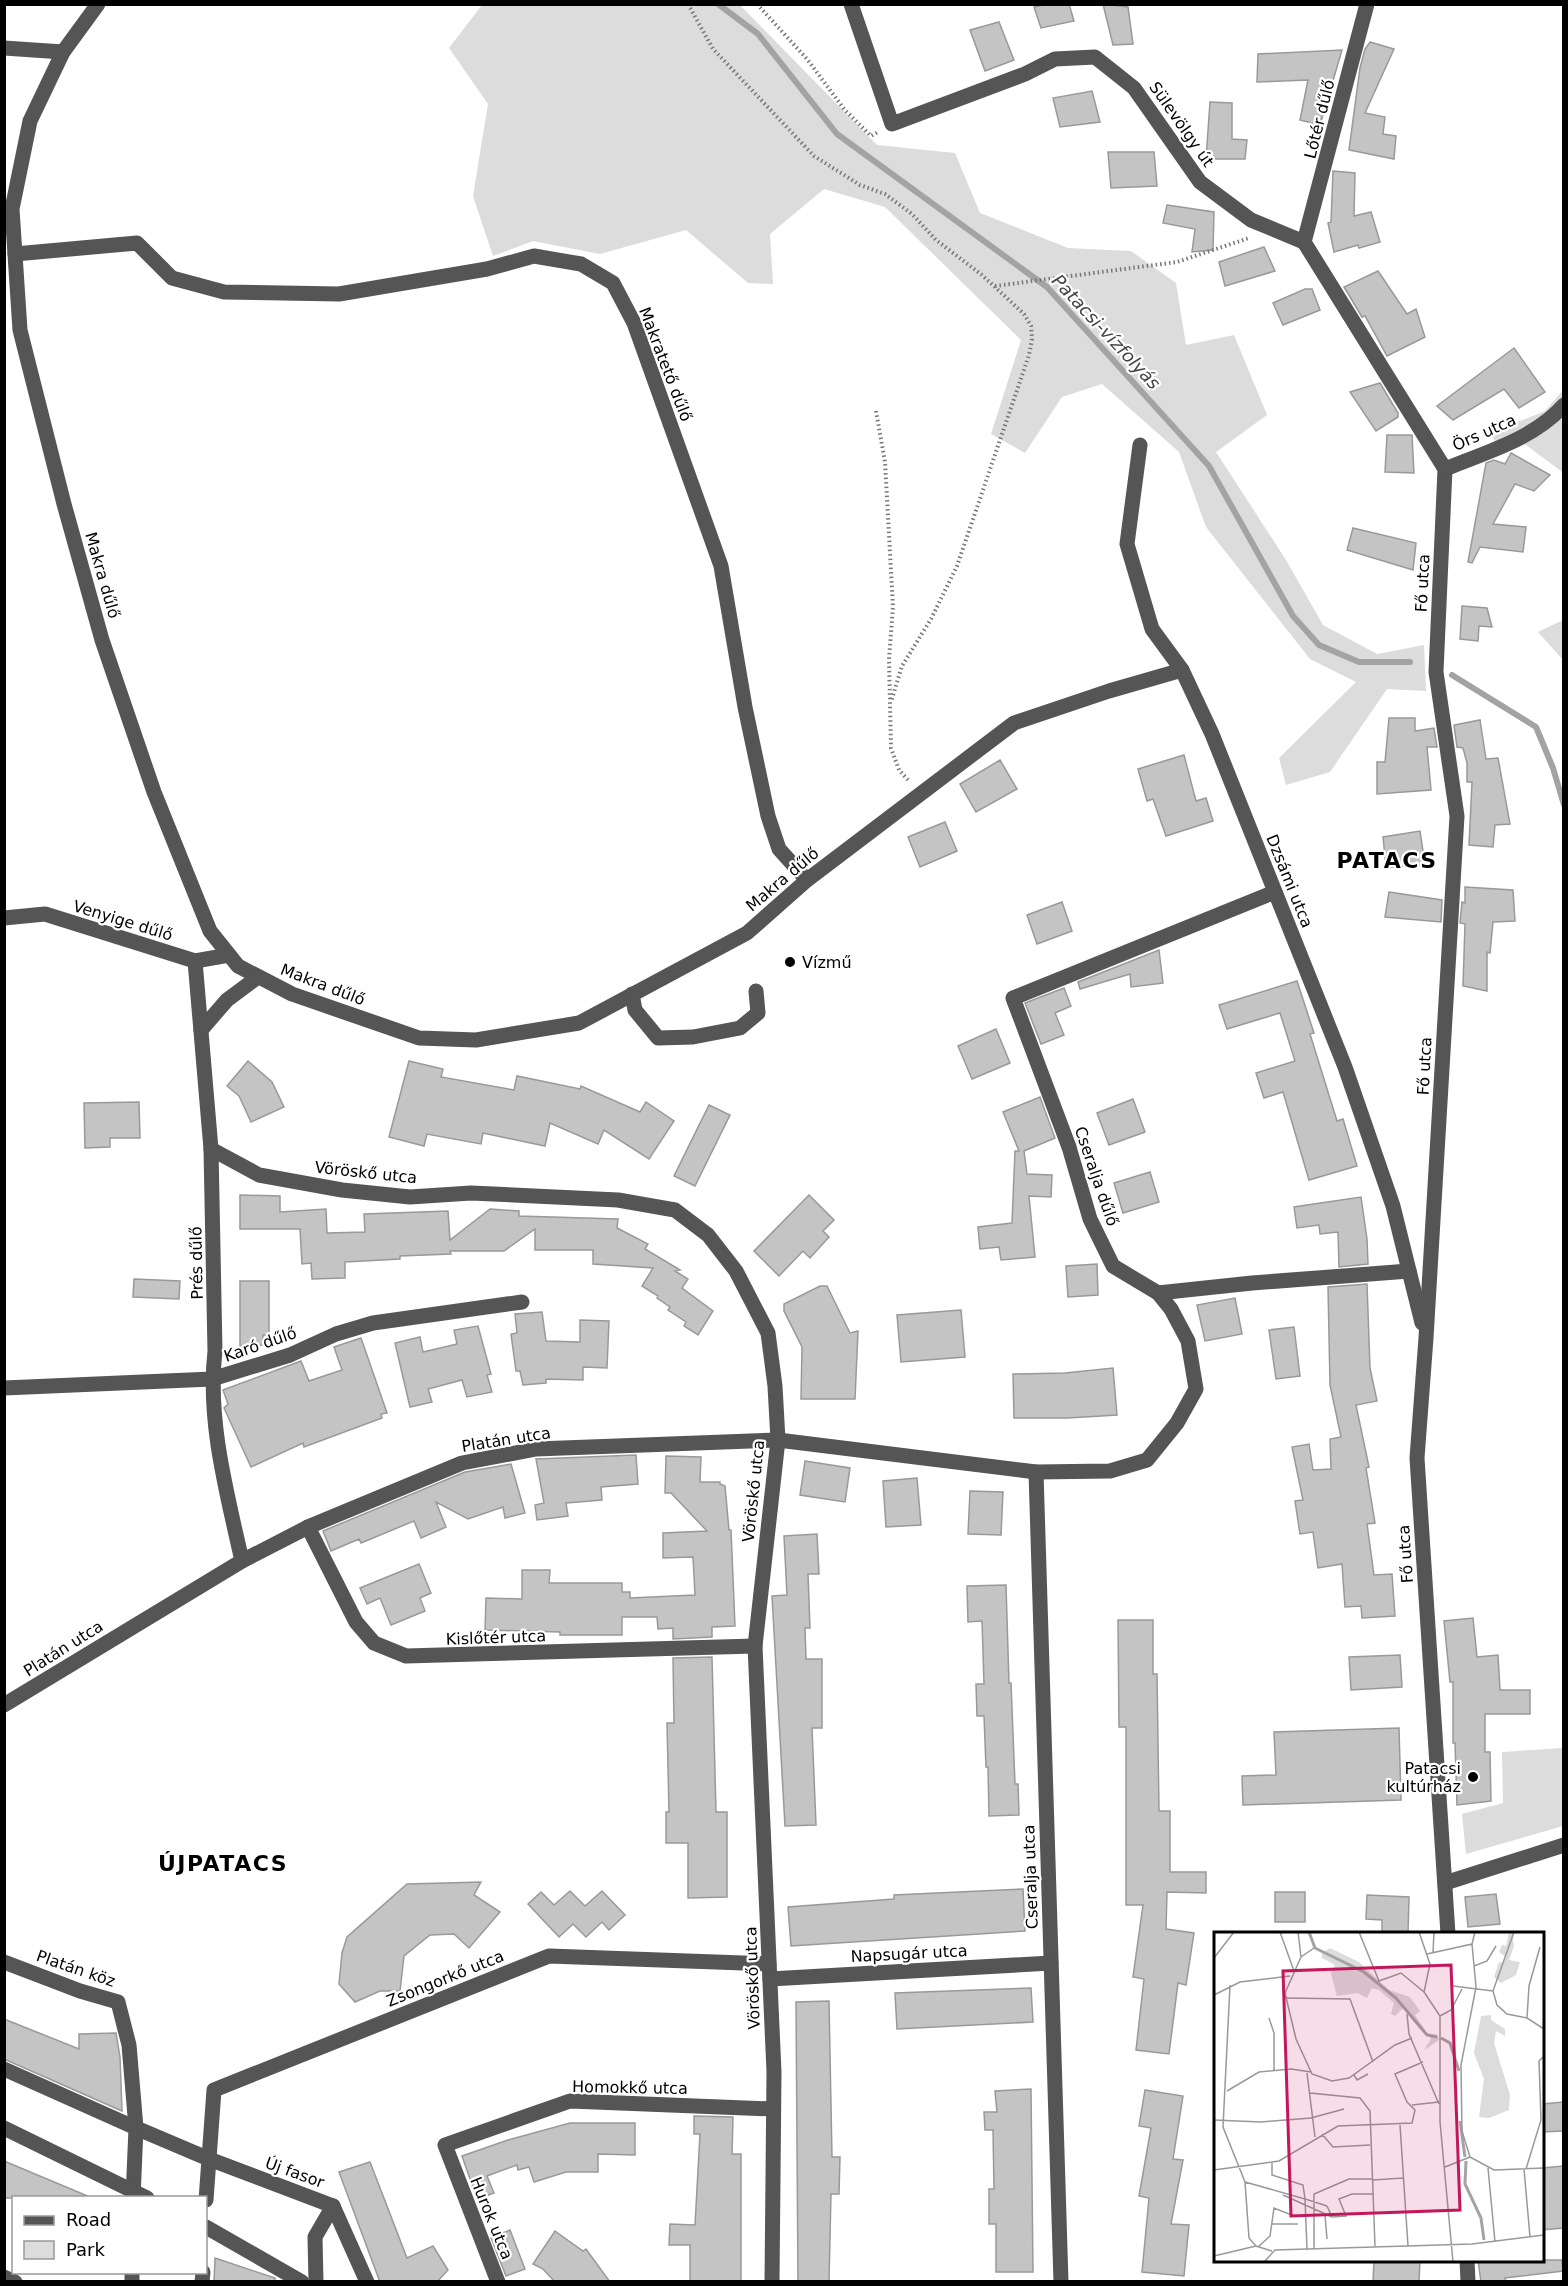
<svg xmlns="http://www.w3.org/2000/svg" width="1568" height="2286" font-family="'DejaVu Sans',sans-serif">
<rect width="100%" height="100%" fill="#fff"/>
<g fill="#dcdcdc">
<polygon points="482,5 740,5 877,145 955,153 980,213 1068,248 1131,251 1176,283 1186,345 1234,335 1267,415 1216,452 1286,560 1323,625 1377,654 1424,645 1426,691 1387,689 1330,772 1286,785 1279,758 1356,682 1310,659 1206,527 1179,452 1102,384 1062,397 1025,453 991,434 1021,340 885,207 824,189 770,234 773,284 748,283 686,230 600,254 533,241 493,256 473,196 488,104 449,48"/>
<polygon points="1563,390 1563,477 1561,471 1522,442 1502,453 1490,433 1545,411"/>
<polygon points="1563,620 1563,660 1538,632"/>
<polygon points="1563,1748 1563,1826 1466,1854 1462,1814 1503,1803 1502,1752"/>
</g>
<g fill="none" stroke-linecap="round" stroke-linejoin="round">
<g stroke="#a3a3a3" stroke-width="6">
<polyline points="718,4 758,34 837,134 1047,287 1209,466 1293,616 1319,645 1359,662 1410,662"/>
<polyline points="1452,675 1536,727 1553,768 1564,805"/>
</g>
</g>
<g fill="#c4c4c4" stroke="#999" stroke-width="1.5">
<polygon points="1048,4 1069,4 1074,21 1041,28 1034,7"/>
<polygon points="1103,4 1128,7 1133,44 1113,45"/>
<polygon points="999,22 1014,60 985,71 970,30"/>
<polygon points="1370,42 1394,49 1365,113 1385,117 1383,134 1396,136 1394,159 1349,150 1360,68 1365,49"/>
<polygon points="1342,50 1320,125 1300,120 1308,80 1257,82 1258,54"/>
<polygon points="1092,91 1100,122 1060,127 1053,98"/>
<polygon points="1210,102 1232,103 1232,139 1247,140 1245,159 1206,159"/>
<polygon points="1108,152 1154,152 1157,186 1111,188"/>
<polygon points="1333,171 1355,173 1354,216 1371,212 1380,242 1359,248 1358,245 1334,252 1328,223 1331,222"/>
<polygon points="1167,205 1214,212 1213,250 1192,252 1195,229 1163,223"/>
<polygon points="1264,247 1275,271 1225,286 1219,262"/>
<polygon points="1378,271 1407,314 1416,309 1425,337 1387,356 1365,316 1362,317 1344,287"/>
<polygon points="1305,289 1312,289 1320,310 1283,325 1273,303"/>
<polygon points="1514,348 1545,392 1519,408 1504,389 1453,420 1437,406"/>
<polygon points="1380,383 1398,413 1398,417 1376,431 1350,392"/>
<polygon points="1387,435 1412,435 1414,473 1385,472"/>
<polygon points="1511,453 1550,475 1534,491 1515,484 1493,524 1526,527 1523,552 1480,547 1472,563 1468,562 1486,463 1494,460 1505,464"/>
<polygon points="1353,528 1416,543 1413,570 1347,550"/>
<polygon points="1462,606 1487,608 1492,627 1479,626 1478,641 1460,639"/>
<polygon points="1389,718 1415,718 1415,731 1434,728 1437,747 1427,747 1431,790 1377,794 1377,762 1385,762"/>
<polygon points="1480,720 1486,759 1498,758 1510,824 1495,825 1493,847 1469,845 1472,782 1467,782 1467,763 1463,748 1457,747 1454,725"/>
<polygon points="1184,755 1196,801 1206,798 1213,821 1166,836 1153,799 1147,801 1138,769"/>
<polygon points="1000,760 1017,789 976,812 960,784"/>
<polygon points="945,822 957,851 920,867 908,837"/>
<polygon points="1420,831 1425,864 1386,868 1383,837"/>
<polygon points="1465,887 1513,890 1515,921 1493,922 1490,953 1487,952 1487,991 1463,986 1465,924 1460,923 1462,902 1465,903"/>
<polygon points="1389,892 1442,900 1441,922 1385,917"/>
<polygon points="1062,902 1072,931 1037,944 1027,915"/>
<polygon points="1159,950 1163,983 1131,987 1130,974 1080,989 1078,982"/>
<polygon points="1297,981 1314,1033 1310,1034 1337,1121 1343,1119 1357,1166 1309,1180 1283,1092 1264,1098 1256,1073 1295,1061 1280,1013 1227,1029 1219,1005"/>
<polygon points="1064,988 1071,1006 1055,1013 1064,1035 1041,1044 1025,1003"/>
<polygon points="996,1029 1010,1063 972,1079 958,1046"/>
<polygon points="248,1061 272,1082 284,1107 251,1122 239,1096 227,1086"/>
<polygon points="409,1061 443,1069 441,1077 514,1090 517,1076 580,1089 581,1086 640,1112 646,1102 674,1121 649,1159 604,1130 598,1144 550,1123 545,1146 483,1133 481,1144 427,1134 424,1146 389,1137"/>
<polygon points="1040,1097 1055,1138 1024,1151 1027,1174 1052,1175 1051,1197 1029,1196 1035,1257 1001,1260 999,1247 980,1249 978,1227 1012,1223 1015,1151 1019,1151 1003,1112"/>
<polygon points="1133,1099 1145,1132 1109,1145 1097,1113"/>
<polygon points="139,1102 140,1138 110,1138 110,1147 85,1148 84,1103"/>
<polygon points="709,1105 730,1115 695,1186 674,1176"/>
<polygon points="1150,1172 1159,1202 1123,1213 1114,1183"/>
<polygon points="240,1195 280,1196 280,1212 326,1209 327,1233 365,1232 364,1214 448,1211 450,1240 490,1209 519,1211 519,1216 618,1219 617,1228 648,1244 645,1249 680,1270 675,1271 688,1279 682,1288 713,1311 698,1335 684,1326 686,1322 668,1310 670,1307 657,1298 658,1296 642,1286 653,1268 593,1264 593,1250 535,1250 535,1229 504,1251 450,1251 451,1254 400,1256 400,1259 345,1262 345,1278 312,1279 311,1263 302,1264 300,1229 240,1229"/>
<polygon points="809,1195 834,1220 823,1231 829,1237 810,1258 803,1251 779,1276 754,1251"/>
<polygon points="1361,1197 1367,1239 1368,1264 1339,1267 1338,1232 1320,1234 1319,1225 1297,1228 1294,1207"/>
<polygon points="1097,1264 1098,1295 1068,1297 1066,1266"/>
<polygon points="134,1279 180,1281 179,1299 133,1297"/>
<polygon points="240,1281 269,1281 269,1335 263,1335 263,1345 240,1346"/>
<polygon points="1367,1284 1370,1368 1377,1401 1356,1405 1369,1467 1366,1468 1375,1523 1367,1524 1374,1575 1392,1574 1395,1616 1362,1618 1361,1606 1345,1607 1342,1564 1318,1568 1313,1532 1300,1534 1295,1501 1303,1500 1292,1447 1309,1444 1313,1470 1331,1469 1330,1439 1341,1437 1330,1385 1328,1287"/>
<polygon points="820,1286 827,1286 850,1333 858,1331 855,1399 801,1399 802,1347 784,1311 784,1304"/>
<polygon points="1235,1298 1242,1334 1205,1341 1197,1305"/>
<polygon points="961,1310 965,1357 901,1362 897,1315"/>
<polygon points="542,1312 546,1341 580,1342 580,1320 609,1321 607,1368 583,1367 583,1380 546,1379 546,1383 523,1385 520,1371 516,1371 511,1334 517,1333 515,1314"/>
<polygon points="478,1326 491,1374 487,1375 492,1392 467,1397 462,1380 428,1389 432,1402 410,1407 395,1343 420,1337 423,1352 457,1344 454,1330"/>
<polygon points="1294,1327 1300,1376 1276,1379 1269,1330"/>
<polygon points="361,1338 387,1413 381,1414 382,1418 304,1447 303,1443 251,1467 224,1408 228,1404 223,1390 301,1361 309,1381 342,1370 334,1347"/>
<polygon points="1113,1368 1117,1415 1068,1418 1014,1418 1013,1374 1065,1373"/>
<polygon points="636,1455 638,1484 601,1487 602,1500 566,1503 568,1516 537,1520 535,1505 544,1503 536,1459"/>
<polygon points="666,1456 701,1457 700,1482 720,1482 720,1484 725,1486 729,1530 731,1530 735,1626 712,1627 712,1637 673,1639 673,1628 658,1629 657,1617 622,1617 622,1635 560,1635 560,1632 485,1630 486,1598 522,1599 522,1570 550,1570 549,1583 622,1583 622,1592 630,1592 630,1598 695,1595 693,1557 663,1558 663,1533 707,1531 671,1493 665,1493"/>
<polygon points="805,1461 850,1468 845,1502 800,1495"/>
<polygon points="511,1464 525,1513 505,1518 503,1507 468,1519 436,1502 446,1527 421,1538 414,1521 361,1543 359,1539 331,1551 323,1531 465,1472"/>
<polygon points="917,1478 921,1525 886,1527 883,1481"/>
<polygon points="970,1491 1003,1492 1001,1535 968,1534"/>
<polygon points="817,1534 819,1574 808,1574 810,1628 805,1628 806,1659 822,1659 822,1728 812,1728 816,1825 785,1826 772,1596 787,1595 784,1536"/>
<polygon points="419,1564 431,1593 420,1598 425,1611 391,1625 380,1598 367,1604 360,1588"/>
<polygon points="1006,1585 1009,1683 1011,1683 1015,1784 1018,1784 1019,1815 989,1816 988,1767 986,1767 984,1716 977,1716 976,1684 984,1684 982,1621 968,1622 967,1586"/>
<polygon points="1473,1618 1477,1657 1498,1655 1500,1690 1530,1690 1530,1714 1485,1714 1485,1752 1490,1752 1491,1801 1457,1805 1455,1743 1453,1743 1453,1682 1450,1682 1444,1621"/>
<polygon points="1118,1620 1153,1620 1153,1674 1157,1674 1159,1811 1170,1811 1170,1872 1206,1872 1206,1893 1167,1892 1166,1929 1194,1933 1186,1985 1178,1983 1169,2054 1136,2050 1144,1979 1133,1977 1143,1905 1126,1905 1126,1727 1119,1727"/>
<polygon points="1400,1655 1402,1687 1351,1690 1349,1657"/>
<polygon points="712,1657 716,1812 727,1812 727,1897 688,1898 688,1843 666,1843 666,1812 669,1812 667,1723 674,1723 673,1658"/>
<polygon points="1399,1728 1401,1800 1243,1805 1242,1776 1276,1775 1274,1732"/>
<polygon points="481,1882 474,1895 500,1912 469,1948 454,1934 430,1935 404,1956 400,1991 380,1991 355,2002 339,1984 342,1953 347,1937 407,1884"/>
<polygon points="1023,1889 1025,1931 791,1946 788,1907 894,1899 894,1895"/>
<polygon points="570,1891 585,1906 602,1891 625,1915 609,1930 602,1922 586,1937 573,1924 559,1937 528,1904 541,1892 554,1905"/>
<rect x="1275" y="1892" width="30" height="30"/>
<polygon points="1496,1894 1500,1924 1468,1927 1465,1897"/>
<polygon points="1367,1895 1409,1897 1408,1934 1382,1933 1382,1920 1366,1919"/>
<polygon points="1031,1988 1033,2022 897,2029 895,1993"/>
<polygon points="829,2001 832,2157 840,2157 839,2194 831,2194 829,2282 798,2282 796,2002"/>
<polygon points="4,2019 79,2049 79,2034 116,2033 120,2057 122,2111 4,2059"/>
<polygon points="1031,2089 1033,2272 996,2272 996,2224 989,2224 989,2189 994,2189 993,2130 985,2130 984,2112 997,2112 995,2091"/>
<polygon points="1145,2090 1183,2096 1173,2159 1183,2160 1171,2224 1189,2225 1184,2276 1142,2272 1149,2198 1139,2196 1151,2128 1139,2126"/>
<polygon points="1563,2102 1563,2131 1542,2132 1542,2104"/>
<polygon points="694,2116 733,2117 732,2154 741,2154 741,2282 690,2282 690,2245 669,2245 670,2224 695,2225 700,2134 694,2134"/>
<polygon points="570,2123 635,2123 635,2155 598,2154 598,2172 566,2172 534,2182 529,2167 518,2170 517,2165 487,2176 494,2193 477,2199 462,2156 508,2140"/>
<polygon points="4,2161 90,2197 90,2198 4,2198"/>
<polygon points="370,2162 407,2258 433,2246 448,2270 437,2282 380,2282 339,2172"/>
<polygon points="1563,2166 1563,2228 1542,2230 1542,2168"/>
<polygon points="510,2230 525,2269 506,2276 491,2238"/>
<polygon points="555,2231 583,2251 586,2249 610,2282 555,2282 543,2269 533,2264"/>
<polygon points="215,2258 275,2278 275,2282 214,2282"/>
<polygon points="1374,2260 1420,2260 1419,2282 1373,2282"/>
<polygon points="1478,2260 1562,2260 1563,2271 1505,2278 1506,2282 1481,2282"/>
</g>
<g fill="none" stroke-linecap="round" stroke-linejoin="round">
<g stroke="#777" stroke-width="4" stroke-dasharray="1.5 3" stroke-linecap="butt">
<polyline points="688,4 713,49 814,156 860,185 885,194 912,214 936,240 982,275 1024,314 1031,326 1032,339 1029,355 957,566 931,619 902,666 891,702"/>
<polyline points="757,4 807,59 844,109 871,136 878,132"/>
<polyline points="995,286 1177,262 1249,238"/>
<polyline points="876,411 885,462 893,607 889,659 891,748 899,770 910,782"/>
</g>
<g stroke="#555" stroke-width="15">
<polyline points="98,4 63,52 30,121 12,209 20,330 64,504 102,640 154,792 210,931 238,966 292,994 419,1038 476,1040 579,1023 747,933 807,880 1014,723 1109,691 1182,670"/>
<polyline points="851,4 892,124 1025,74 1055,59 1095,57 1134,88 1200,182 1251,220 1304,242"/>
<polyline points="4,48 63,52"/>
<polyline points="1304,242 1445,469 1436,672 1457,816 1426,1338 1417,1458 1448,1934"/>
<polyline points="1304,242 1367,4"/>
<polyline points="15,254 137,243 172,278 224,292 339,294 487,269 534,256 581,264 613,283 634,323 721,566 745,707 768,816 779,849 807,880"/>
<polyline points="1140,445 1127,544 1152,629 1182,670 1212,734 1345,1067 1393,1206 1422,1323"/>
<path d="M 1445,469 C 1486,452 1534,439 1564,405"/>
<polyline points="4,918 45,914 195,961 229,955"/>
<path d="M 195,961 L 211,1149 L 215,1351 C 207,1421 227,1493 242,1561"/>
<polyline points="632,994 635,1010 658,1038 693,1037 740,1028 758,1013 756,991"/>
<polyline points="201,1030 227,1000 258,977"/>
<polyline points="211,1149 259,1175 342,1190 410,1197 471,1193 618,1200 675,1210 708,1235 736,1271 768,1333 775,1386 778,1440 755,1646 774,2072 772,2282"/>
<polyline points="1158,1293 1252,1283 1409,1271"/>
<polyline points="4,1388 212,1379 290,1355 336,1334 373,1323 522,1302"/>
<polyline points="1036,1472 1061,2282"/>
<polyline points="308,1527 356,1622 374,1643 406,1656 755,1646"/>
<polyline points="4,1705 242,1561 308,1527 462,1463 536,1449 778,1440 1036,1472 1110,1471 1147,1460 1177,1423 1196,1389 1188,1341 1171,1309 1158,1293 1113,1266 1090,1219 1069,1147 1013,998 1275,892"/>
<polyline points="1445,1883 1564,1845"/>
<polyline points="4,1962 80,1991 118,2002 129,2045 136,2128 209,2159 333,2206"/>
<polyline points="770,1979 1051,1963"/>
<polyline points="4,2069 136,2128 133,2198"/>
<polyline points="4,2128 147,2198"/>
<polyline points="206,2200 214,2090 549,1956 769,1964"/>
<polyline points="333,2206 367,2282"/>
<polyline points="206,2227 302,2282"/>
<polyline points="1467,2260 1468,2282"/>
<polyline points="4,2277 15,2282"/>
<polyline points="132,2282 132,2272"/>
<polyline points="202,2282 203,2272"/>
<polyline points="316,2282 315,2237 333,2206"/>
<polyline points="498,2282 445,2145 570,2101 773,2109"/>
</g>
</g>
<g fill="#000" stroke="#fff" stroke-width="2">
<circle cx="790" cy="962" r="6"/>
<circle cx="1473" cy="1777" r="6"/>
</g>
<g text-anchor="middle" stroke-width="4.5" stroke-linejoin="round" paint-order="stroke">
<g font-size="16" fill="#000" stroke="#fff">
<text transform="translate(1319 119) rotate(-76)" y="6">Lőtér dűlő</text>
<text transform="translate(1182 124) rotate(55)" y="6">Sülevölgy út</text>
<text transform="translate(666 364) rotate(69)" y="6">Makratető dűlő</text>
<text transform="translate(1484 432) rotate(-24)" y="6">Örs utca</text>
<text transform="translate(103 575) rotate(74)" y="6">Makra dűlő</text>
<text transform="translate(1422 583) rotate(-87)" y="6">Fő utca</text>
<text transform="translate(782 879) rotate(-40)" y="6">Makra dűlő</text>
<text transform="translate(1290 881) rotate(68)" y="6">Dzsámi utca</text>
<text transform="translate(123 920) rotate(17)" y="6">Venyige dűlő</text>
<text transform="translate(323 984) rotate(21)" y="6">Makra dűlő</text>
<text transform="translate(1424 1066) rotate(-87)" y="6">Fő utca</text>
<text transform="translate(366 1172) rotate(6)" y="6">Vöröskő utca</text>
<text transform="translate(1097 1176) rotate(71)" y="6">Cseralja dűlő</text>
<text transform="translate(196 1263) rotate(-91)" y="6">Prés dűlő</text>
<text transform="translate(260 1344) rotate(-19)" y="6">Karó dűlő</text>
<text transform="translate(506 1439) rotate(-9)" y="6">Platán utca</text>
<text transform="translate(753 1491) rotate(-84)" y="6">Vöröskő utca</text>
<text transform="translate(1405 1554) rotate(-94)" y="6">Fő utca</text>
<text transform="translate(496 1637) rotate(-2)" y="6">Kislőtér utca</text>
<text transform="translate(63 1648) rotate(-32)" y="6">Platán utca</text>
<text transform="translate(1030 1877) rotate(-92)" y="6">Cseralja utca</text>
<text transform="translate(909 1953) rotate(-3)" y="6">Napsugár utca</text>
<text transform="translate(76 1968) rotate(19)" y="6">Platán köz</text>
<text transform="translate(445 1978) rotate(-22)" y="6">Zsongorkő utca</text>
<text transform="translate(752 1978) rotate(-92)" y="6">Vöröskő utca</text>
<text transform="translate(630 2087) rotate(1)" y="6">Homokkő utca</text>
<text transform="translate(295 2172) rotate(20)" y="6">Új fasor</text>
<text transform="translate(492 2218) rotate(68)" y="6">Hurok utca</text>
</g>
<g font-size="16" fill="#000" stroke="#fff" text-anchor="start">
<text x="802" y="968">Vízmű</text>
<text x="1461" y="1774" text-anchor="end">Patacsi<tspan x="1461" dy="18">kultúrház</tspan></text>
</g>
<g font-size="18" font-style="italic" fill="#444" stroke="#fff">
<text transform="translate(1106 332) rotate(47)" y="6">Patacsi-vízfolyás</text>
</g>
<g font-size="22" font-weight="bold" letter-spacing="1.5" fill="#000" stroke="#fff">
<text x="1387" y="868">PATACS</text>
<text x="223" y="1871">ÚJPATACS</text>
</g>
</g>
<g transform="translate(1214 1932)">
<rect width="330" height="330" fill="#fff"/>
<path d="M 295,0 L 298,0 L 300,14 L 295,28 L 306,30 L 302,43 L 287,51 L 280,45 L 285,30 L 289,31 L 292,25 L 285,20 L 288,13 L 292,14 ZM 116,16 L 145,30 L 175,58 L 196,65 L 206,79 L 201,83 L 213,101 L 224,103 L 225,108 L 210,118 L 217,107 L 189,76 L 181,84 L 177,82 L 180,71 L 165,58 L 158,56 L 153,66 L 143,61 L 123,64 L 117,42 L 121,33 L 108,26 L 108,21 ZM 277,83 L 277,88 L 291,97 L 291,104 L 282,99 L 280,111 L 296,163 L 295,178 L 275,186 L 265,185 L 270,147 L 260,121 L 267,84 Z" fill="#dcdcdc"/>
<path fill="none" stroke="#a3a3a3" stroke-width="3" d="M 95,0 L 101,16 L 150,40 L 182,66 L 213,103 L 223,105M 227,106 L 236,111 L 245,139M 246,189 L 251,225M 252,229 L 251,252 L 267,286 L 270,308"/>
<path fill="none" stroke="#999" stroke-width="1.5" d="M 66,0 L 80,39M 84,0 L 87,25M 145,0 L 165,49 L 187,41 L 210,60M 205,0 L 216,32 L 210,60M 300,0 L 279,59 L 283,73 L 293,82 L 313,86 L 330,97M 100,16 L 87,25 L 71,61 L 82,107 L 98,142 L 118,149 L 135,146 L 181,113 L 198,106M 219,20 L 220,0M 213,22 L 258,12 L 261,0M 0,26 L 20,0M 260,34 L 273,29 L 282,14M 16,53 L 9,195 L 31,250 L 35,306 L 42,314 L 58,319M 239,54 L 279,59M 210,60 L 226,84 L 226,190 L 239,330M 0,63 L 26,50 L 76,44M 71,66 L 136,67 L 159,130M 193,82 L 195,102 L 225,172M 226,84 L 237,78 L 248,57M 55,86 L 60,101 L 60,139M 313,86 L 315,54 L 326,15M 93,141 L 101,205M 140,143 L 143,148 L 154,142M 13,159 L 45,140 L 77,137 L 97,140M 96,161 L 146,166 L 156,179 L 161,314M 198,173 L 225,170M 0,188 L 47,190 L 97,186 L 130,177M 186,193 L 194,314M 108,202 L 119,215 L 156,213M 256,225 L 248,199 L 247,133 L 262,55 L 258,12M 256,225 L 280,238 L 330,236M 58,231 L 58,243 L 89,253 L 91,267 L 113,274M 231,235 L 256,225M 274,236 L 281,310M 310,237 L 316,305M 312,237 L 327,188 L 325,129 L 330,124M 0,238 L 65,229 L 124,194 L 198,191 L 201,178 L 193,170 L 181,142 L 209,130M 159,248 L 189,246M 31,250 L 91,267 L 93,317M 69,263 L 118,285M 113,274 L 118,285 L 132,284 L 125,267 L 138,262 L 160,262M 111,283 L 113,307M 58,292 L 84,292M 44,315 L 56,304 L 60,276 L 80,284M 100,317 L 100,262 L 135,247 L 159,247M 0,324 L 42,314M 50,330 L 61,318 L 258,312 L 330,303"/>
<path fill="#c2185b" fill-opacity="0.15" stroke="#c2185b" stroke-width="3" d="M 237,33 L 246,278 L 77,284 L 69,39 Z"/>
<rect width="330" height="330" fill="none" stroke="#000" stroke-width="3"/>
</g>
<rect width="1568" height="2286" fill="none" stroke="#000000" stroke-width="12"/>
<rect x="12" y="2196" width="195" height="78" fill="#ffffff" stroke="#999999" stroke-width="1.5"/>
<rect x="24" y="2216" width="30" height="9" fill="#555555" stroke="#999999" stroke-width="1.5"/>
<text x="66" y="2226" font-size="18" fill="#000000">Road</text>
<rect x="24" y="2241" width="30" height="18" fill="#dcdcdc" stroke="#999999" stroke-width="1.5"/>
<text x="66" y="2256" font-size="18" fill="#000000">Park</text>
</svg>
